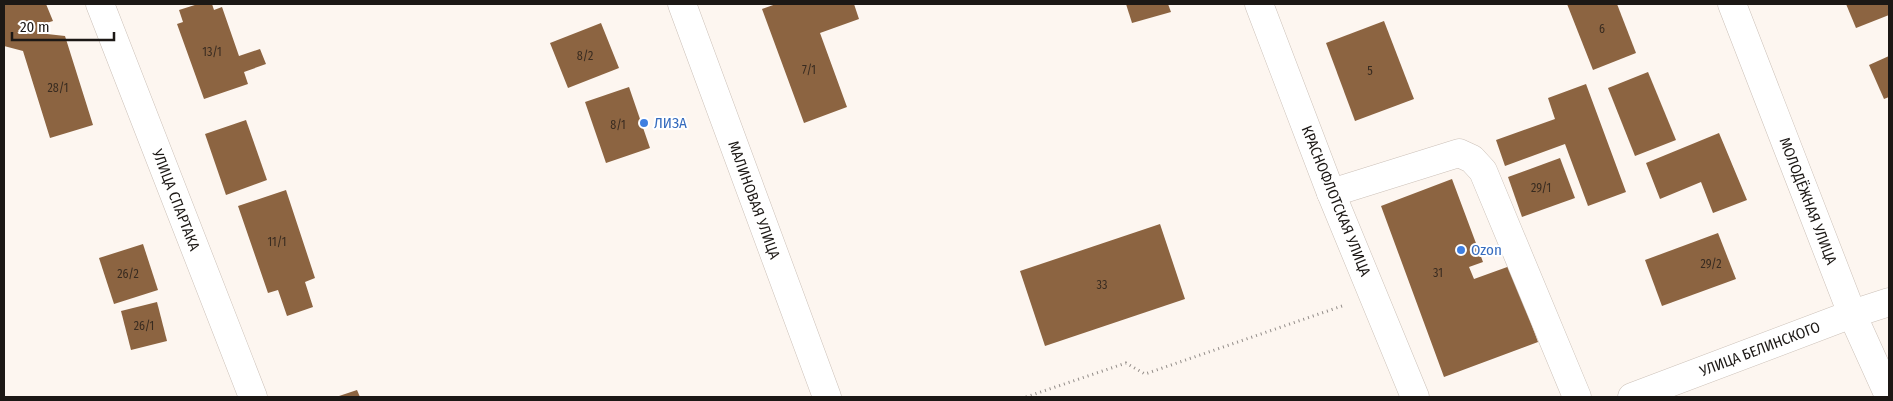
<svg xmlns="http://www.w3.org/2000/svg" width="1893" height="401" font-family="'Fira Sans Condensed',sans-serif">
<rect width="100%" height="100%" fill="#fdf6f0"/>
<g fill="#8c6441">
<polygon points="4,4 46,4 53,21 43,24 47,34 65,36 93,125 50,138 23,51 4,46"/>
<polygon points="198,4 212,4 214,10 222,7 239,56 260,49 266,64 244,72 248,84 204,99 177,24 183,22 179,10"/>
<polygon points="776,4 854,4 859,19 820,33 847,107 804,123 762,9"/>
<polygon points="1126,4 1168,4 1171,12 1132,23"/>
<polygon points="1567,4 1617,4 1636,53 1593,70"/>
<polygon points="1846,4 1889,4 1889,15 1856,28"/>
<polygon points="1384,21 1414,99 1355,121 1326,43"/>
<polygon points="601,23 619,68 568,88 550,43"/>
<polygon points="1889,56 1889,97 1884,99 1869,65"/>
<polygon points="1648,72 1676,140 1635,156 1608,88"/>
<polygon points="1586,84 1626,192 1588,206 1565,144 1505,166 1496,140 1555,119 1548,98"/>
<polygon points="629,87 650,148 606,163 585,102"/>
<polygon points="246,120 267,180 226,195 205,134"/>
<polygon points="1719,133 1747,200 1713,213 1701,182 1660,199 1646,163"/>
<polygon points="1560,158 1575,198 1522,217 1508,177"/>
<polygon points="1452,179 1483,262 1469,267 1474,279 1510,266 1538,342 1444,377 1381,206"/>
<polygon points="286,190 315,278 305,282 313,307 287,316 278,290 268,293 238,206"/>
<polygon points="1160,224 1185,299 1045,346 1020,271"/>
<polygon points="1718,233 1736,279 1662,306 1645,260"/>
<polygon points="143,244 158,290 114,304 99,258"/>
<polygon points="157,302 167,341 131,350 121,311"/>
<polygon points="357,390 360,397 336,397"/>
</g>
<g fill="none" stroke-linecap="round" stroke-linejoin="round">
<defs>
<g id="minor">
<polyline points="100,4 253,397"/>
<polyline points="1259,4 1331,193 1415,397"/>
<polyline points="1732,4 1852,314 1889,396"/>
<polyline points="1331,193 1459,153 1472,159 1483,171 1577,397"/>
<polyline points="1632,397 1852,314 1889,302"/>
</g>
<polyline id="tertiary" points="682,4 827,397"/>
</defs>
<use href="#minor" stroke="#ccc1b8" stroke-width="29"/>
<use href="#tertiary" stroke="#ccc1b8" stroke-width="29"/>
<polyline stroke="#928c88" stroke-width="3" stroke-dasharray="1 4" stroke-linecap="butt" points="1026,397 1126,363 1145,374 1342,306"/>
<use href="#minor" stroke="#fff" stroke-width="28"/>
<use href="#tertiary" stroke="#fff" stroke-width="28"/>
</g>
<g fill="#3f7fe0" stroke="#fff" stroke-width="2">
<circle cx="644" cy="123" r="5"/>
<circle cx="1461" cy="250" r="5"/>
</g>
<g text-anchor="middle" stroke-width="4" stroke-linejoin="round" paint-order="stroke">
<g font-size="12" fill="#382b20">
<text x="1602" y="33">6</text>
<text x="212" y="56">13/1</text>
<text x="585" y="60">8/2</text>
<text x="809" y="74">7/1</text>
<text x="1370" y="75">5</text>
<text x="58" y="92">28/1</text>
<text x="618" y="129">8/1</text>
<text x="1541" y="192">29/1</text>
<text x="277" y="246">11/1</text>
<text x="1711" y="268">29/2</text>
<text x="1438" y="277">31</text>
<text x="128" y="278">26/2</text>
<text x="1102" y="289">33</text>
<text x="144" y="330">26/1</text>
</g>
<g font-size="15" fill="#366cbe" stroke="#fff" text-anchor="start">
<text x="654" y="128">ЛИЗА</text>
<text x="1471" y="255">Ozon</text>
</g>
<g font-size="15" fill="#1c1815" stroke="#fff">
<text transform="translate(176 200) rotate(69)" y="5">УЛИЦА СПАРТАКА</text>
<text transform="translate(754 200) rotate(70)" y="5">МАЛИНОВАЯ УЛИЦА</text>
<text transform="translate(1336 201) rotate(68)" y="5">КРАСНОФЛОТСКАЯ УЛИЦА</text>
<text transform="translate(1808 201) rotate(69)" y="5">МОЛОДЁЖНАЯ УЛИЦА</text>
<text transform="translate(1760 349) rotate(-21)" y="5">УЛИЦА БЕЛИНСКОГО</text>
</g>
</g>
<rect width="1893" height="401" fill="none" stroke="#1c1815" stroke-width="10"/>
<path d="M12 32v8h102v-8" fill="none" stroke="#1c1815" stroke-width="2.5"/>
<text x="20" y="32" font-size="15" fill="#1c1815" stroke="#ffffff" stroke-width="4" paint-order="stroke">20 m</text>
</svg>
